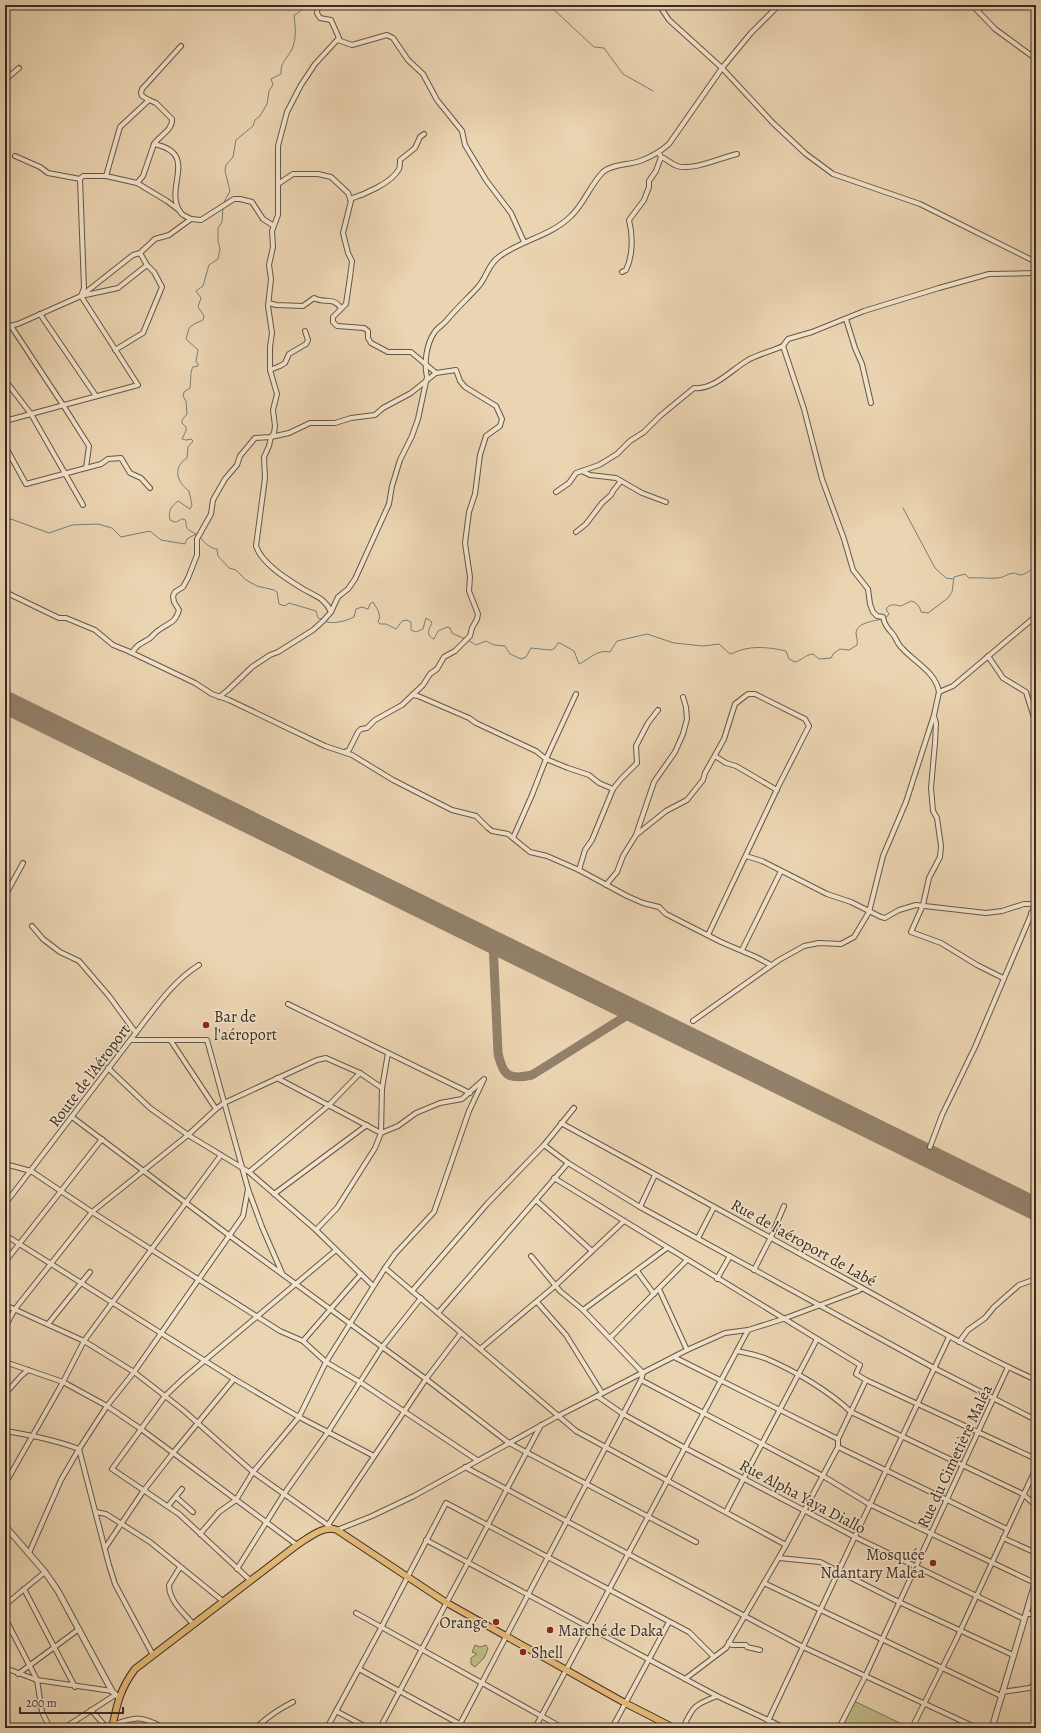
<svg xmlns="http://www.w3.org/2000/svg" width="1041" height="1733" font-family="Alegreya,serif">
<rect width="100%" height="100%" fill="#ebd4b1"/>
<filter id="stains"><feTurbulence type="fractalNoise" baseFrequency=".005" numOctaves="4"/><feColorMatrix values="0 0 0 0 .2 0 0 0 0 .09 0 0 0 0 .02 0 0 0 .5 -.17"/></filter>
<radialGradient id="worn" r=".72"><stop offset=".6" stop-color="#630" stop-opacity="0"/><stop offset="1" stop-color="#630" stop-opacity=".3"/></radialGradient>
<g fill="#bebb87" stroke="#7b7455">
<polygon points="475,1645 480,1647 486,1645 488,1649 484,1658 475,1667 471,1664 471,1658 477,1654 472,1652"/>
<polygon points="854,1701 902,1724 901,1728 841,1728"/>
</g>
<g fill="none" stroke-linecap="round" stroke-linejoin="round">
<g stroke="#728079" stroke-width="1">
<polyline points="546,5 552,8 594,47 604,48 623,74 653,91"/>
<path d="M 223,204 L 230,191 L 225,171 L 226,165 L 233,157 L 236,140 L 253,126 L 255,120 L 260,116 L 267,104 L 269,91 L 273,85 L 271,79 L 281,74 C 280,62 287,59 292,49 C 297,38 295,26 294,15 L 298,13 L 306,5"/>
<polyline points="903,508 935,568 946,578 953,579"/>
<polyline points="5,519 11,519 49,533 72,525 98,524 112,528 121,537 150,531 161,540 185,544 187,539 196,534"/>
<path d="M 197,535 C 191,530 185,531 186,521 L 184,519 C 177,519 179,525 170,520 C 168,510 171,507 178,501 L 190,509 L 192,505 L 189,491 C 177,482 172,468 187,458 L 188,447 L 193,441 L 191,439 L 186,440 L 182,439 L 186,431 L 186,427 L 182,423 L 182,420 L 187,414 L 186,401 L 183,396 L 184,392 L 190,388 C 191,382 190,371 193,367 L 198,366 L 198,364 L 196,361 L 198,350 L 186,339 L 189,328 L 194,324 L 203,320 L 204,316 L 198,307 L 201,298 L 196,291 L 203,286 L 209,265 L 218,259 L 220,249 L 218,241 L 218,228 L 222,222 L 223,207"/>
<path d="M 200,537 C 203,542 211,549 217,549 L 218,556 L 229,568 L 236,570 L 246,580 L 257,586 L 274,590 L 277,592 L 279,604 L 285,606 L 289,603 L 316,611 L 318,618 L 321,619"/>
<path d="M 885,619 L 889,614 L 886,609 C 890,603 895,605 901,606 L 911,601 C 916,602 920,606 921,612 L 928,613 L 948,598 L 952,592 L 954,577 L 965,574 L 969,578 C 979,577 989,579 998,578 C 1003,578 1008,573 1014,573 C 1016,573 1018,575 1020,575 C 1025,575 1033,569 1036,565"/>
<path d="M 324,621 C 332,625 346,621 354,617 L 356,609 L 362,607 L 368,609 L 370,604 L 373,602 L 379,612 L 379,615 L 380,616 L 378,622 L 380,624 L 386,624 L 396,629 L 402,621 L 407,620 L 411,622 L 411,630 L 416,632 L 423,629 L 426,618 L 431,621 L 432,624 C 428,629 426,636 434,639 L 438,631 L 447,627 L 450,628 L 452,633 L 465,639"/>
<path d="M 468,640 L 476,645 L 486,641 L 494,645 L 505,646 L 510,654 L 521,659 L 526,657 L 531,648 L 550,650 L 554,649 L 558,643 L 560,643 L 574,651 L 579,664 C 589,660 596,649 610,652 L 617,641 L 647,634 L 674,643 L 703,646 L 719,644 L 730,654 C 735,653 739,650 745,649 C 757,646 774,648 786,651 L 789,659 L 795,662 C 802,660 805,655 813,654 L 819,659 L 831,658 L 834,653 L 840,649 L 849,650 L 857,645 C 858,640 856,636 856,632 C 858,622 875,621 882,619"/>
</g>
<path stroke="#92806a" stroke-width="9" d="M 493,942 L 498,1053 C 503,1077 510,1080 532,1075 L 634,1011"/>
<polyline stroke="#92806a" stroke-width="23" points="5,702 1036,1209"/>
<defs>
<g id="minor">
<path d="M 318,5 L 317,13 L 320,18 L 331,20 L 339,38 L 315,64 L 301,85 L 287,112 L 278,146 L 278,215 L 272,231 L 273,247 L 269,265 L 271,279 L 268,306 L 272,333 L 270,347 L 270,370 L 277,394 L 273,410 L 275,426 L 274,433 L 271,437 L 269,446 L 264,457 L 265,478 L 256,546 C 262,564 287,579 303,589 C 315,596 325,598 331,612"/>
<polyline points="659,5 669,20 722,68 773,123 806,154 833,174 920,204 1036,262"/>
<polyline points="968,5 975,8 995,29 1036,59"/>
<polyline points="338,40 352,45 387,35 393,38 408,60 423,74 437,100 462,131 465,145 486,180 511,213 524,242"/>
<polyline points="5,80 19,68"/>
<polyline points="149,100 142,96 141,93 142,89 181,46"/>
<polyline points="15,156 40,167 48,173 80,179"/>
<path d="M 661,157 C 667,159 671,164 677,166 C 693,171 720,158 737,154"/>
<path d="M 106,176 L 120,127 L 149,100 L 156,103 L 172,119 C 173,130 159,136 154,144"/>
<polyline points="137,183 167,201 179,210"/>
<polyline points="278,184 293,174 318,174 331,177 348,193 351,201 343,233 348,253 352,261 350,277 346,304 333,317 333,322 337,326 364,328 368,331 368,338 371,343 388,352 411,352 436,373 456,370 460,381 465,387 496,406 502,419 500,426 486,436 480,455 475,494 469,512 465,543 470,577 469,591 478,614 477,619 472,628 470,636 455,651 444,657 437,669 430,674 423,685 402,705 375,720 367,728 361,729 358,732 349,750 345,752"/>
<path d="M 350,199 C 363,195 392,183 399,169 C 400,167 400,162 400,160 L 415,148 L 420,137 L 424,134"/>
<path d="M 622,272 L 626,270 C 633,256 633,235 629,220 L 644,200 L 649,187 L 649,181 L 656,171 L 661,157 L 659,153"/>
<path d="M 81,296 L 84,288 L 80,179 L 83,176 L 106,176 L 137,183 L 143,176 L 154,144 C 201,154 162,188 181,213 C 183,216 188,217 191,219"/>
<polyline points="81,296 133,255 140,253 155,239 169,235 191,219 201,220 234,199 240,199 252,202 263,219 274,226"/>
<path d="M 269,303 L 276,305 L 303,306 L 314,298 C 325,304 332,296 341,308"/>
<polyline points="40,314 96,396"/>
<polyline points="846,319 855,348 862,364 871,403"/>
<polyline points="11,326 63,405 89,446 86,468"/>
<polyline points="5,327 18,324 81,296 118,288 147,265"/>
<polyline points="115,350 143,333 162,287 154,272 147,265 140,253"/>
<polyline points="270,370 280,366 285,363 289,354 306,344 308,340 305,331"/>
<polyline points="5,380 31,414 83,505"/>
<polyline points="5,421 138,385 81,296"/>
<polyline points="5,446 26,484 101,464 108,459 121,458 130,473 141,478 150,488"/>
<polyline points="582,471 590,475 616,478 642,493 666,502"/>
<path d="M 556,492 L 569,483 L 576,473 L 599,465 L 617,454 L 630,441 L 644,432 L 660,416 L 694,388 C 714,390 731,370 748,360 C 759,354 772,351 783,346"/>
<polyline points="576,532 586,524 602,503 611,495 613,491 621,481"/>
<polyline points="5,592 59,618 66,618 95,630 113,645 128,651 195,683 212,694 229,700 325,746 352,755 393,780 452,810 476,816 488,828 492,831 508,834 530,852 547,856 579,870 627,896 643,903 659,907 666,914 721,942 756,957 771,965"/>
<path d="M 132,653 C 136,645 142,643 149,639 C 153,636 155,632 159,630 C 168,623 175,624 179,610 L 174,602 L 173,596 L 175,592 L 183,587 L 188,578 L 197,555 L 197,539 L 211,514 L 213,500 L 225,479 L 237,465 L 240,456 L 255,438 L 271,437 L 289,433 L 310,423 L 335,423 L 351,418 L 375,415 L 383,408 L 411,393 L 436,373"/>
<polyline points="988,656 1003,678 1026,692 1036,724"/>
<path d="M 939,692 C 936,672 914,662 902,648 C 897,644 896,637 892,633 C 888,629 884,623 883,617 L 877,616 L 873,612 L 870,604 L 868,589 L 853,570 L 844,539 L 822,479 L 804,409 L 783,346 L 788,339 L 812,332 L 864,311 L 939,288 L 989,274 L 1036,273"/>
<polyline points="412,695 418,696 469,718 476,723 536,751 546,759 568,768 589,775 599,783 613,789"/>
<path d="M 219,697 L 228,690 L 252,667 L 270,655 L 278,652 L 313,630 L 323,621 L 331,612 L 338,597 L 348,589 L 355,579 L 389,504 L 392,486 L 400,460 L 412,436 L 418,419 L 427,377 C 424,364 426,345 434,333 C 437,328 443,325 447,320 C 457,308 467,299 478,287 C 487,277 488,264 500,256 C 522,240 551,236 571,216 C 584,204 590,185 603,172 C 612,164 629,165 640,161 C 651,157 660,152 669,144 L 722,68 L 751,33 L 779,5"/>
<polyline points="934,716 936,723 935,743 931,788 933,811 937,818 941,846 940,857 929,878 923,905 911,932 941,943 977,965 1003,978"/>
<polyline points="715,756 726,763 736,766 777,790"/>
<polyline points="636,835 666,811 687,800 703,780 705,773 724,739 735,704 748,694 755,694 805,719 809,726 779,785 708,935"/>
<polyline points="513,838 532,795 546,759 576,694"/>
<polyline points="746,856 762,861 827,894 851,902 881,917 885,918 899,910 916,905 986,913 1002,911 1024,904 1035,904"/>
<polyline points="579,870 585,850 592,840 613,789 621,779 637,763 636,746 648,723 658,710"/>
<polyline points="606,885 617,872 623,856 636,835 654,782 675,752 683,734 687,719 686,707 683,697"/>
<polyline points="5,896 23,863"/>
<polyline points="1031,913 1036,919"/>
<polyline points="32,926 43,939 60,952 79,961 109,996 136,1033"/>
<polyline points="742,950 781,871"/>
<polyline points="288,1004 470,1093"/>
<polyline points="693,1021 779,960 797,950 804,946 819,943 841,944 854,937 869,912 883,856 906,802 934,715 939,692 953,686 1036,616"/>
<polyline points="131,1040 207,1040 248,1189 262,1227 282,1273"/>
<polyline points="171,1041 216,1109"/>
<polyline points="108,1068 150,1108 188,1135 249,1172 316,1230 373,1286"/>
<polyline points="277,1078 381,1133 398,1126 416,1113 440,1103 462,1099 482,1081"/>
<polyline points="72,1117 230,1236 426,1379 509,1443 696,1542"/>
<path d="M 561,1123 C 655,1175 750,1226 844,1278 C 908,1313 970,1350 1036,1380"/>
<polyline points="544,1145 568,1163 640,1207 934,1368 1036,1420"/>
<polyline points="930,1147 942,1115 975,1047 1036,903"/>
<polyline points="5,1164 31,1171 92,1212 280,1331 303,1341 326,1362 360,1382 477,1460"/>
<polyline points="249,1172 329,1105 360,1073"/>
<polyline points="554,1178 860,1365 856,1374 866,1380 1036,1459"/>
<polyline points="274,1194 367,1125"/>
<polyline points="536,1200 592,1251"/>
<path d="M 5,1204 C 47,1149 89,1094 131,1039 C 152,1013 170,983 199,965"/>
<polyline points="640,1207 655,1175"/>
<polyline points="316,1230 337,1208 375,1148 381,1133 382,1088 388,1053"/>
<polyline points="5,1235 234,1379 299,1417 374,1456"/>
<polyline points="698,1238 714,1207"/>
<polyline points="5,1262 102,1139"/>
<polyline points="385,1268 576,1431 786,1545"/>
<polyline points="754,1270 771,1237 784,1206"/>
<polyline points="637,1271 654,1294"/>
<polyline points="717,1279 730,1256"/>
<polyline points="659,1289 687,1350"/>
<polyline points="412,1291 487,1204 544,1145 574,1108"/>
<polyline points="537,1302 566,1335 602,1393"/>
<polyline points="5,1305 84,1341 134,1372 183,1410 253,1472 332,1528"/>
<polyline points="583,1310 667,1248"/>
<polyline points="438,1313 568,1163"/>
<polyline points="48,1324 90,1272"/>
<polyline points="5,1327 15,1309 92,1212 188,1135 216,1109 224,1103 317,1060 326,1058 360,1073 382,1088"/>
<polyline points="610,1338 687,1260"/>
<polyline points="303,1341 361,1274"/>
<polyline points="959,1342 968,1330 985,1318 994,1307 1019,1285 1036,1279"/>
<polyline points="480,1349 555,1286 624,1221"/>
<path d="M 737,1351 C 747,1353 757,1355 767,1359 C 795,1371 829,1391 851,1412 L 1023,1494 L 1036,1506"/>
<polyline points="674,1357 838,1439"/>
<polyline points="5,1362 63,1382 107,1406 141,1429 297,1545"/>
<polyline points="641,1380 823,1476 869,1504 1035,1583"/>
<polyline points="5,1394 21,1376 28,1370"/>
<polyline points="597,1396 623,1414 685,1448 855,1537 1024,1619"/>
<path d="M 5,1431 C 31,1435 55,1440 79,1449 L 109,1565 L 115,1584 L 153,1655"/>
<polyline points="838,1447 1007,1529"/>
<polyline points="465,1467 803,1647 977,1728"/>
<polyline points="5,1484 63,1382 84,1341 221,1155"/>
<polyline points="176,1497 193,1512"/>
<polyline points="168,1506 182,1489"/>
<polyline points="96,1512 106,1514 150,1542 224,1602"/>
<polyline points="726,1512 817,1339"/>
<polyline points="328,1525 426,1379 461,1333"/>
<polyline points="337,1530 372,1516 414,1496 558,1416 687,1350 725,1333 748,1330 783,1319 858,1291 862,1288"/>
<polyline points="200,1534 219,1512 236,1500 253,1472 299,1417 326,1362 385,1268 395,1254 434,1212 469,1111 484,1079"/>
<polyline points="1003,1538 1036,1553"/>
<polyline points="426,1540 717,1696 785,1728"/>
<polyline points="105,1548 144,1490 173,1453 234,1379"/>
<polyline points="29,1553 61,1480 79,1449 107,1406 134,1372 243,1216 248,1189"/>
<polyline points="779,1558 820,1562 899,1602 1013,1655"/>
<path d="M 180,1567 L 169,1585 C 169,1601 184,1613 194,1625"/>
<polyline points="237,1569 284,1494 328,1432 383,1346 421,1298"/>
<polyline points="251,1581 179,1514 112,1469 165,1396 184,1378 336,1250"/>
<polyline points="764,1583 1001,1696"/>
<polyline points="24,1589 75,1687"/>
<polyline points="5,1605 45,1572"/>
<polyline points="356,1613 563,1728"/>
<polyline points="1026,1614 1036,1614"/>
<polyline points="5,1618 37,1680 42,1712 50,1728"/>
<polyline points="729,1642 732,1645 746,1645 747,1647 760,1650"/>
<polyline points="5,1668 37,1680 112,1691"/>
<polyline points="359,1669 467,1728"/>
<polyline points="18,1674 79,1629"/>
<polyline points="685,1679 726,1648 786,1545 838,1447 838,1439 866,1380"/>
<polyline points="1032,1687 1036,1678"/>
<polyline points="1002,1692 1036,1687"/>
<polyline points="91,1710 107,1728"/>
<polyline points="336,1711 368,1728"/>
<polyline points="768,1721 949,1337"/>
<path d="M 113,1725 C 136,1716 142,1716 165,1728"/>
<polyline points="64,1728 115,1695"/>
<path d="M 260,1728 L 259,1725 C 270,1715 281,1708 293,1702"/>
<polyline points="327,1728 381,1628 446,1503 689,1632 713,1656"/>
<polyline points="380,1728 541,1425"/>
<polyline points="458,1728 641,1380 643,1373 583,1310 560,1291 531,1256"/>
<polyline points="535,1728 748,1330"/>
<polyline points="612,1728 669,1622"/>
<path d="M 683,1728 C 693,1706 694,1705 717,1696"/>
<polyline points="770,1728 772,1722"/>
<polyline points="839,1728 864,1679 1008,1367"/>
<polyline points="912,1728 956,1640 1036,1468"/>
</g>
<g id="tertiary">
<polyline points="5,1526 45,1572 58,1591 112,1691 119,1698"/>
<polyline points="992,1728 1036,1580"/>
</g>
<path id="primary" d="M 112,1728 C 117,1704 120,1689 135,1669 L 297,1545 C 310,1537 323,1525 337,1530 L 447,1603 L 625,1703 L 674,1728"/>
</defs>
<use href="#minor" stroke="#655746" stroke-width="6"/>
<use href="#tertiary" stroke="#655746" stroke-width="7"/>
<use href="#primary" stroke="#382d23" stroke-width="8"/>
<use href="#minor" stroke="#f2e3cc" stroke-width="4"/>
<use href="#tertiary" stroke="#f2e3cc" stroke-width="5"/>
<use href="#primary" stroke="#e6ba78" stroke-width="6"/>
</g>
<g fill="#8f2418" stroke="#f2e3cc" stroke-width="1.5">
<circle cx="206" cy="1025" r="4"/>
<circle cx="933" cy="1563" r="4"/>
<circle cx="496" cy="1622" r="4"/>
<circle cx="550" cy="1630" r="4"/>
<circle cx="523" cy="1652" r="4"/>
</g>
<g text-anchor="middle" stroke-width="3" stroke-linejoin="round" paint-order="stroke">
<g font-size="16" fill="#382d23" stroke="#f2e3cc" text-anchor="start">
<text x="214" y="1022">Bar de<tspan x="214" dy="18">l'aéroport</tspan></text>
<text x="925" y="1560" text-anchor="end">Mosquée<tspan x="925" dy="18">Ndantary Maléa</tspan></text>
<text x="488" y="1628" text-anchor="end">Orange</text>
<text x="558" y="1636">Marché de Daka</text>
<text x="531" y="1658">Shell</text>
</g>
<g font-size="16" fill="#382d23" stroke="#f2e3cc">
<text transform="translate(89 1075) rotate(-53)" y="6">Route de l'Aéroport</text>
<text transform="translate(804 1242) rotate(29)" y="6">Rue de l'aéroport de Labé</text>
<text transform="translate(954 1456) rotate(-65)" y="6">Rue du Cimetière Maléa</text>
<text transform="translate(803 1496) rotate(28)" y="6">Rue Alpha Yaya Diallo</text>
</g>
</g>
<rect width="1041" height="1733" fill="none" stroke="#ebd4b1" stroke-width="20"/>
<rect x="6" y="6" width="1029" height="1721" fill="none" stroke="#382d23" stroke-width="2"/>
<rect x="10" y="10" width="1021" height="1713" fill="none" stroke="#382d23"/>
<path d="M20 1707v6h103v-6" fill="none" stroke="#382d23" stroke-width="2"/>
<text x="26" y="1707" font-size="12" fill="#382d23" stroke="#f2e3cc" stroke-width="3" paint-order="stroke">200 m</text>
<rect width="100%" height="100%" filter="url(#stains)"/>
<rect width="100%" height="100%" fill="url(#worn)"/>
</svg>
